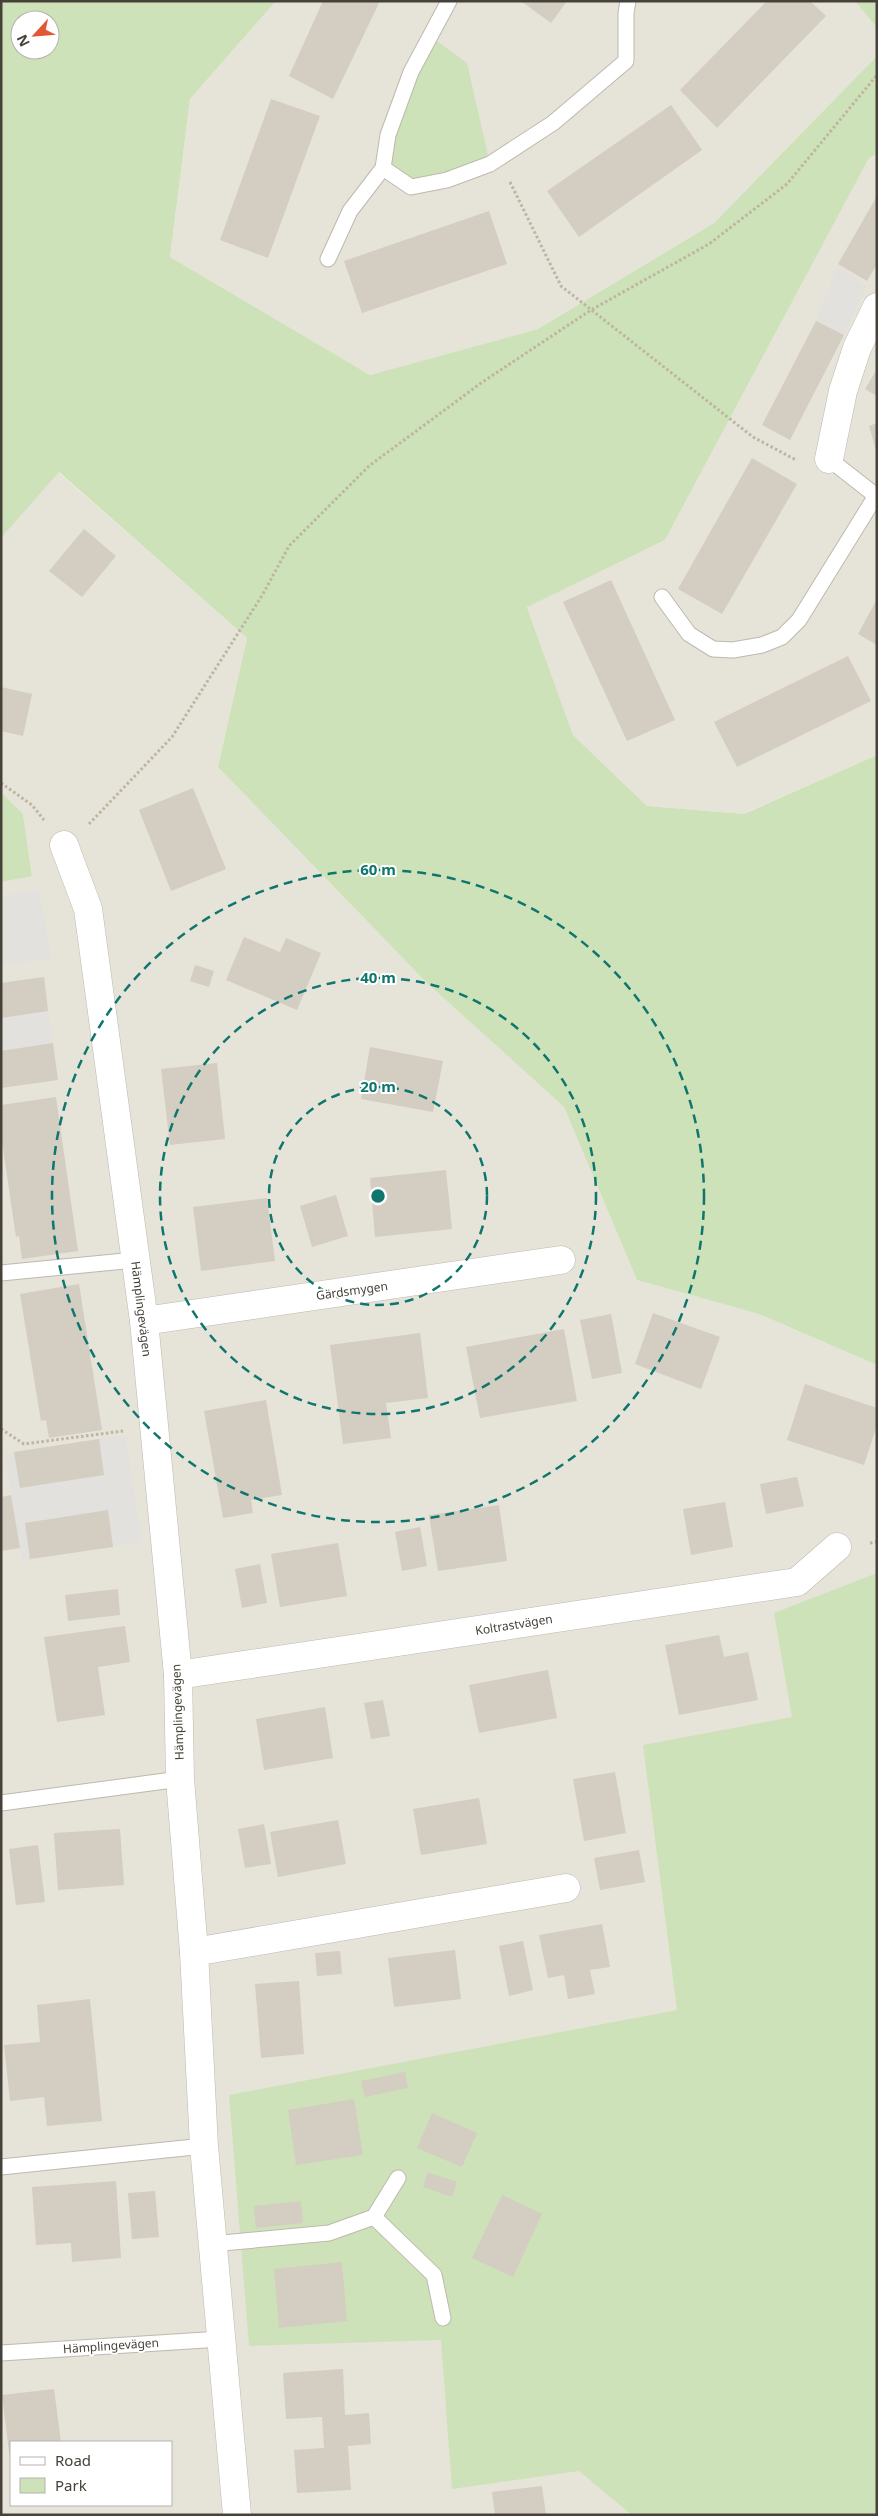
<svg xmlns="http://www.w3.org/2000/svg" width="878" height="2516" font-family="'Noto Sans',sans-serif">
<rect width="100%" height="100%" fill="#f3f1eb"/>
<g fill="#e6e3d9" fill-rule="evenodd">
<polygon points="276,1 855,1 877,28 877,56 714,223 538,329 370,375 170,257 190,99"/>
<polygon points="877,154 877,755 743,814 647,806 573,735 527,606 665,540 869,158"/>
<path d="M 58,472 L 247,638 L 218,767 L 427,983 L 564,1107 L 637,1280 L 759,1314 L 877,1365 L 877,2515 L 1,2515 L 1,882 L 32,875 L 23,814 L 1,792 L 1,538 ZM 11,2442 L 171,2442 L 171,2505 L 11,2505 Z"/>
</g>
<g fill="#cde2b8" fill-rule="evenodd">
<path d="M 1,1 L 276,1 L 190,99 L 170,257 L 370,375 L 538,329 L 714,223 L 877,56 L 877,154 L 869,158 L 665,540 L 527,607 L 573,735 L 647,806 L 744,814 L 877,755 L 877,1365 L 759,1314 L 637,1280 L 564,1107 L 427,983 L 218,767 L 247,638 L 59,472 L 1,538 ZM 20,20 L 50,20 L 50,50 L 20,50 Z"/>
<polygon points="855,1 877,1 877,28"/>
<polygon points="430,36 467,63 490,164 411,187 383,168"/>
<polygon points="1,792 23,814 32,876 1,882"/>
<polygon points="877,1573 877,2515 632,2515 579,2471 452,2489 441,2340 249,2346 229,2095 677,2010 643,1745 792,1717 774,1613"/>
</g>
<g fill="#e2e1de">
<polygon points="838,264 866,286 844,335 816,321"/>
<polygon points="39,890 51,958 1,966 1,897"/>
<polygon points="44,977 58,1080 1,1088 1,983"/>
<polygon points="125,1435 142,1542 22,1561 5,1454"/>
</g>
<g fill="#d4cdc1">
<polygon points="323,1 380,1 333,99 289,76"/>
<polygon points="521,1 567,1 551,23"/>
<polygon points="767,1 810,1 826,16 717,128 680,90"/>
<polygon points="271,99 320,116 268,258 220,240"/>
<polygon points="671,105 702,150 579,237 547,191"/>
<polygon points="877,196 877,264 867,281 838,264"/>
<polygon points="489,211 507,264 362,313 344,261"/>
<polygon points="816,321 844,335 790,440 762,425"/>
<polygon points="877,369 877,396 865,389"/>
<polygon points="877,423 877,450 876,450 869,426"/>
<polygon points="752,458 797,484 722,614 678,589"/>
<polygon points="84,529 116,556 82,597 49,571"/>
<polygon points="611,580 675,720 627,741 563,602"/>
<polygon points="877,599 877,645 858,634"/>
<polygon points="848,656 871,701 737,767 714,722"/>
<polygon points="1,687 32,694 23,736 1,731"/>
<polygon points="193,788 226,869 171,891 139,810"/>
<polygon points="244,937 280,952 286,938 321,953 297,1010 226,980"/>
<polygon points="195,965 214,971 209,987 190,981"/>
<polygon points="44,977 48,1011 1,1018 1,983"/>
<polygon points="53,1043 58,1080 1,1088 1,1051"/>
<polygon points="370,1047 443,1061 433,1112 361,1099"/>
<polygon points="217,1063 225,1139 170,1145 161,1069"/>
<polygon points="56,1097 78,1251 22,1259 19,1236 16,1237 1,1135 1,1105"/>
<polygon points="446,1170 452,1229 375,1237 370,1178"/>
<polygon points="336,1195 348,1236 312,1247 300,1206"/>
<polygon points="267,1198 275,1261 201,1271 193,1207"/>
<polygon points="79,1284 102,1430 49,1438 46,1420 41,1421 20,1294"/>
<polygon points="653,1313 720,1337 701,1389 635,1364"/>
<polygon points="611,1314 622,1373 592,1379 580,1320"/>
<polygon points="564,1329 577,1401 480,1418 466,1347"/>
<polygon points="420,1333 428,1398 386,1403 391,1438 343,1444 330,1345"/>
<polygon points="805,1384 877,1408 877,1425 864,1465 787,1440"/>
<polygon points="266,1400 282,1495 251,1500 253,1513 223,1518 204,1411"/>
<polygon points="99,1439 104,1475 20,1488 14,1452"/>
<polygon points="797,1477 804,1506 766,1514 760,1484"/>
<polygon points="11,1495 20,1548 1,1551 1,1497"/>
<polygon points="725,1502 733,1547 691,1555 683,1509"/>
<polygon points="499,1505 507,1561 438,1571 429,1515"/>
<polygon points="108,1510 113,1547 30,1559 25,1523"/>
<polygon points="420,1527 427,1566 402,1571 395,1532"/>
<polygon points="338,1543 347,1596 280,1607 271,1554"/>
<polygon points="260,1564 267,1603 242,1608 235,1569"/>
<polygon points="118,1589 120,1615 68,1621 65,1595"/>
<polygon points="125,1626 130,1662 98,1667 105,1715 57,1722 44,1637"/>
<polygon points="719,1635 724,1657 748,1652 758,1700 679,1715 665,1645"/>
<polygon points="548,1670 557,1718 479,1733 469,1685"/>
<polygon points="383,1700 390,1736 371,1739 364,1703"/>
<polygon points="325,1707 333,1758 264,1770 256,1719"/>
<polygon points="615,1772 626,1833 584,1841 573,1779"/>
<polygon points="479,1798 487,1844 421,1855 413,1809"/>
<polygon points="338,1820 346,1864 278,1877 270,1832"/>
<polygon points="264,1824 271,1864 245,1868 238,1829"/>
<polygon points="120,1829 124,1885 58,1890 54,1833"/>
<polygon points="38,1845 45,1902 16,1905 9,1849"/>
<polygon points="639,1850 645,1882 600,1890 594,1858"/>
<polygon points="602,1924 610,1967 590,1970 595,1994 568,1999 564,1975 548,1978 539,1935"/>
<polygon points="523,1941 533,1990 509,1996 499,1946"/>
<polygon points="455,1950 461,1999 394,2007 388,1958"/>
<polygon points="340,1951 342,1974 317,1976 315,1953"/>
<polygon points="299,1981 304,2054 261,2058 255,1984"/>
<polygon points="90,1999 102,2121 47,2126 44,2097 10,2101 4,2045 40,2042 37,2005"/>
<polygon points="405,2072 408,2088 365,2097 361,2081"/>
<polygon points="354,2099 363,2155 296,2165 288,2110"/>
<polygon points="432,2113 477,2133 462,2167 417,2148"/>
<polygon points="428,2172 457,2182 452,2197 423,2187"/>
<polygon points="116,2181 121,2258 72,2262 71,2243 36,2245 32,2187"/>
<polygon points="155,2191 159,2237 132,2239 128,2193"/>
<polygon points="502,2195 542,2214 513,2277 472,2258"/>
<polygon points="301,2201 303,2223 256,2228 254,2206"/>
<polygon points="342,2262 347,2321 279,2328 274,2269"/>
<polygon points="343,2369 345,2415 369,2413 371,2444 348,2446 351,2490 297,2493 294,2450 324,2448 322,2417 286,2419 283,2373"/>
<polygon points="54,2389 61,2442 11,2442 10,2460 2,2395"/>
<polygon points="542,2486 546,2515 495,2515 492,2492"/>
</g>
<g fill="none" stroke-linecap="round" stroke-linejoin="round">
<defs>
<g id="service">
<polyline points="383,168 411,187 447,180 490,164 553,123 626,61 626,13 628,1"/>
<polyline points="328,259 350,211 383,168 388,135 411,72 449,1"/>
<polyline points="829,459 875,495"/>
<polyline points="662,597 689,634 713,649 733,650 762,645 782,637 799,620 877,494"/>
<polyline points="1,1273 135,1260"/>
<polyline points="1,1803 180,1779"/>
<polyline points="1,2167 204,2146"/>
<polyline points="374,2217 434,2275 443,2318"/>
<polyline points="212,2244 329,2233 374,2217 398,2178"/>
<polyline points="1,2353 221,2339"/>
</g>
<g id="minor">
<polyline points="829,459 843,391 857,348 877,307"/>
<polyline points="64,845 88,909 144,1321 178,1675 180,1779 194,1952 204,2146 237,2515"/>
<polyline points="144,1321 561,1260"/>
<polyline points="178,1675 797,1582 837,1547"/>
<polyline points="194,1952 566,1888"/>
</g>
</defs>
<use href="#service" stroke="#beb9ae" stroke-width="17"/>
<use href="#minor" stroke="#beb9ae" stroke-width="29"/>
<g stroke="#beb5a1" stroke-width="3" stroke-dasharray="2.5 2.5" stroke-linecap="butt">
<polyline points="510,182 561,286 753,437 796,460"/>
<polyline points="1,783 32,805 44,820"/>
<polyline points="89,824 172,737 263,594 289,546 369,466 481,383 591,310 709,244 787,184 877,75"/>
<polyline points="1,1429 24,1444 123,1431"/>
<polyline points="870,1543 877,1542"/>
</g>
<use href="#service" stroke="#fff" stroke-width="15"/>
<use href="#minor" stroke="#fff" stroke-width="28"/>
</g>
<g fill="none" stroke="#0f766e" stroke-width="2.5" stroke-dasharray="9 6">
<circle cx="378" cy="1196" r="109"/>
<circle cx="378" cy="1196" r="218"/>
<circle cx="378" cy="1196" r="326"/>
</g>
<g text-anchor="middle" stroke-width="4" stroke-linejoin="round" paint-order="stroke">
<g font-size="12" fill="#464239" stroke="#fff">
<text transform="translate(352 1291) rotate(-8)" y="4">Gärdsmygen</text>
<text transform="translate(141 1309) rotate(83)" y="4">Hämplingevägen</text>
<text transform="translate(514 1625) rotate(-9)" y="4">Koltrastvägen</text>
<text transform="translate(178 1712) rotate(-92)" y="4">Hämplingevägen</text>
<text transform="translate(111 2346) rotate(-4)" y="4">Hämplingevägen</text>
</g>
</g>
<circle cx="378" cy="1196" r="8" fill="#0f766e" stroke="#fff" stroke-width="2.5"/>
<g font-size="15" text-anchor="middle" font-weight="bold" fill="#0f766e" stroke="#fff" stroke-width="4" stroke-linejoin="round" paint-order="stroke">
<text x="378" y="875">60 m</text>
<text x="378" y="983">40 m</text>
<text x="378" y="1092">20 m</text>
</g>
<rect width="878" height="2516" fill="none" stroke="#464239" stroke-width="5"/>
<rect x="10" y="2441" width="162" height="65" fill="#ffffff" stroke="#b5b3b0"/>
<rect x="20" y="2457" width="25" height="8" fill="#ffffff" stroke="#b5b3b0"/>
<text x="55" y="2466" font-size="15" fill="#464239">Road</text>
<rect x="20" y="2478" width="25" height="15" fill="#cde2b8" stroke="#b5b3b0"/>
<text x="55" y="2491" font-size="15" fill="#464239">Park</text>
<g transform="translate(35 35) rotate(244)"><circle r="24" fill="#ffffff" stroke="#b5b3b0"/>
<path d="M0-4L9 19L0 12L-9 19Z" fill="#e05835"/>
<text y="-8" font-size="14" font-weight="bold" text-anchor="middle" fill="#464239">N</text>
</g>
</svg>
